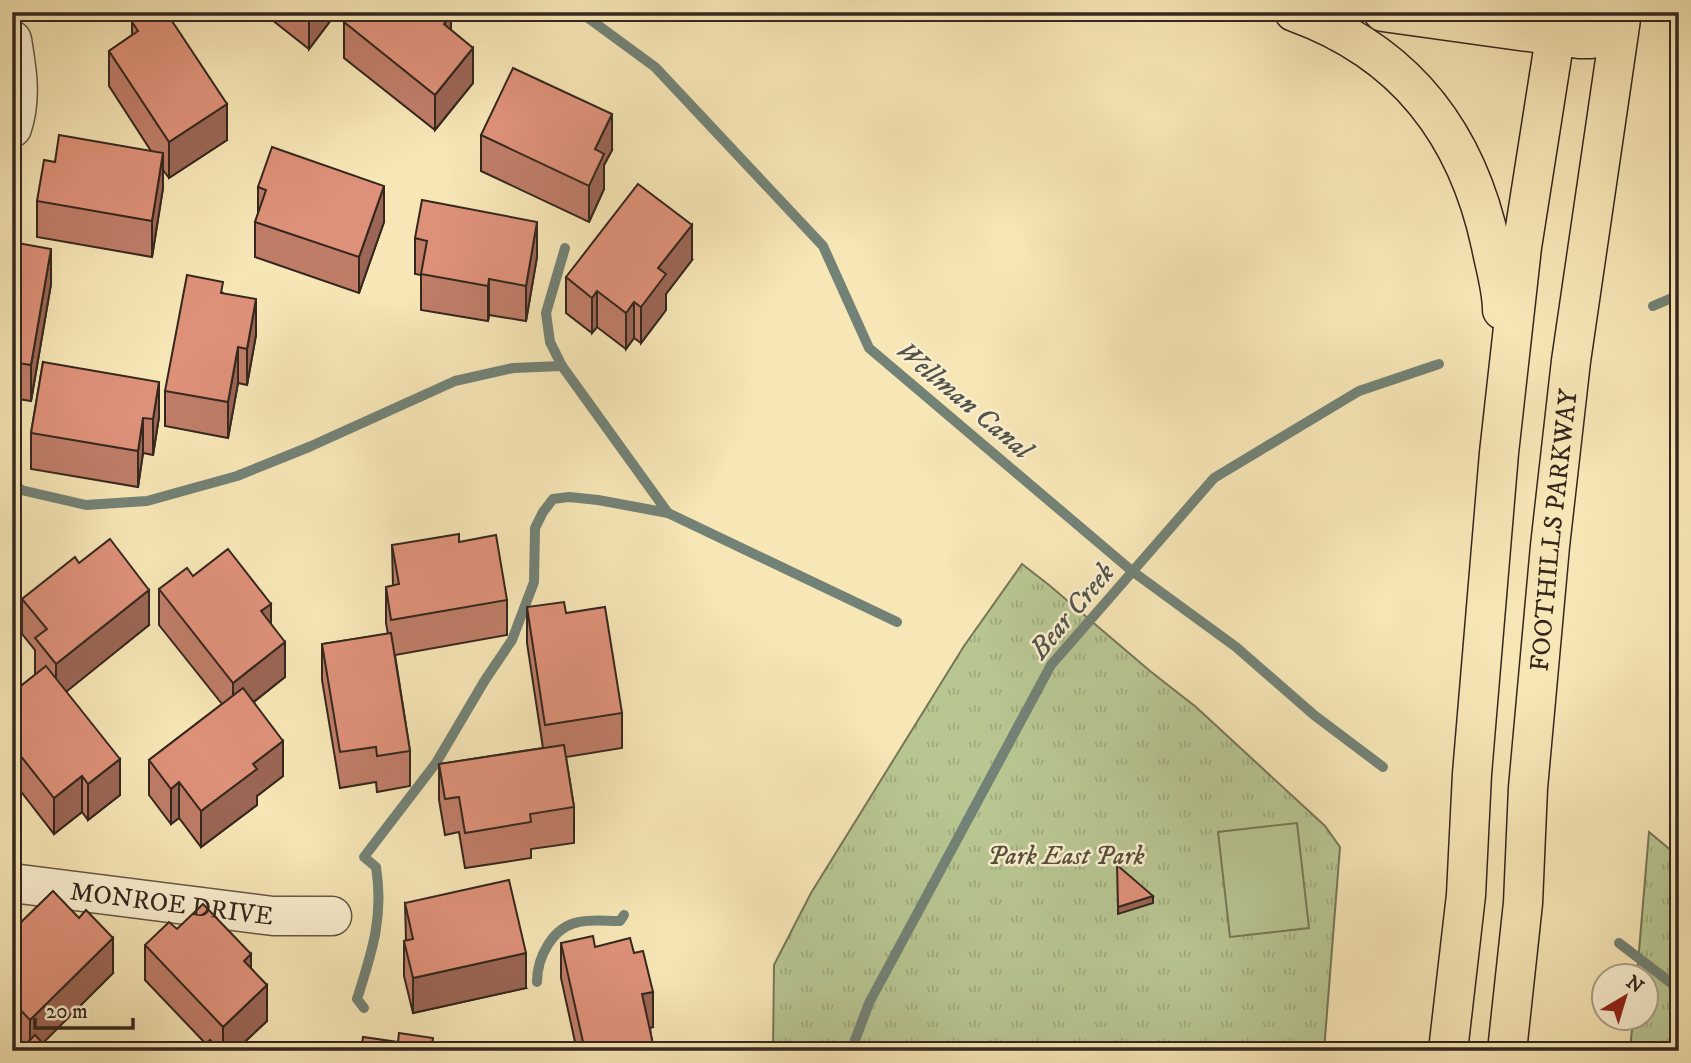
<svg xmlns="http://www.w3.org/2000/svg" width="1691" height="1063" font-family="'IM FELL DW Pica',serif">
<defs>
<pattern id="park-tufts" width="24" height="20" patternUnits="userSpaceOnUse" patternTransform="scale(1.75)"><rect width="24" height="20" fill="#b8c692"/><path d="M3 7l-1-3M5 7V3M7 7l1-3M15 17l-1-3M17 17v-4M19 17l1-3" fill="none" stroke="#9faa7d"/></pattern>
</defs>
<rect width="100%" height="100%" fill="#f7e6b6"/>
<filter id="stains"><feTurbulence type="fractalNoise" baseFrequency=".00286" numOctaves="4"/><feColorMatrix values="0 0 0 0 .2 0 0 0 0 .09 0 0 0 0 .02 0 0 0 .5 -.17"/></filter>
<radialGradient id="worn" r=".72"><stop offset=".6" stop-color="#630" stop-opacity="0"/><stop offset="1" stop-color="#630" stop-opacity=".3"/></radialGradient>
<g fill="url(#park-tufts)" stroke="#767658" stroke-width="2">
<polygon points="1022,564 1049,585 1150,671 1196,707 1325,826 1340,847 1324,1051 773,1051 774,965 811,893 964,646"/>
<polygon points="1649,832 1679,857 1679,1051 1630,1051 1633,1018 1646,1018 1646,976 1637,975"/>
</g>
<polygon fill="#b8c692" stroke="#767658" stroke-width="2" points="1297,823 1309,928 1230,937 1218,832"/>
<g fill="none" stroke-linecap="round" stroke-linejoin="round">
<g stroke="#738276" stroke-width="10">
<polyline points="580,12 655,67 823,246 869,348 1132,571 1236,647 1314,715 1383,767"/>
<polyline points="565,248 546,313 550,342 562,366 668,513"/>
<polyline points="1653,306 1679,295"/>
<polyline points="12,480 21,490 86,505 147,501 237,476 309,447 455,381 513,368 562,366"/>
<polyline points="1619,943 1679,989"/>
<path d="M 537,982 C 537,958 552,927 579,922 C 592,919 607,921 620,921 L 624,915"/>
<path d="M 364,1008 L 357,999 C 372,952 384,917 376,867 L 364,857 L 436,763 L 485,680 L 512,640 L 534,582 L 535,528 L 543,512 L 553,499 L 569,497 L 598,500 L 668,513 L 897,622"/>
<polyline points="851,1051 869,1003 1051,665 1214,478 1359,391 1439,364"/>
</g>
<defs>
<g id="minor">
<path d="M 12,40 C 17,70 22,99 12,128"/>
<path id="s1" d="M 12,883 L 273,916 L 332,916"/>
</g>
<polyline id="major" points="1383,12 1579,39 1591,39 1619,30 1600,12"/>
<g id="highway">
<path d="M 1294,12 C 1405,52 1467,133 1491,246 C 1495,267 1502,289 1502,310"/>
<polyline points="1448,1051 1466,895 1472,774 1499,453 1522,247 1559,12"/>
<path id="s2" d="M 1507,1051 L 1523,903 L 1528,788 L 1550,546 L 1571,361 L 1622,12"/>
</g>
</defs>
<use href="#minor" stroke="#665744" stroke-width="41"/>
<use href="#major" stroke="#35271e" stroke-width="41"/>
<use href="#highway" stroke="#35271e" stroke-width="41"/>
<use href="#minor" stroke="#faefd0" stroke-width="38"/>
<use href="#major" stroke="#f7e6b6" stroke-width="38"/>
<use href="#highway" stroke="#f7e6b6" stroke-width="38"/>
</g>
<g fill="#bf7d68" stroke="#35271e" stroke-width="2">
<polygon points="262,12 337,12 309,49"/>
<polygon points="132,22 227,140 169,178 163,170 163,188 152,257 37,237 37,201 55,162 151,151 109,86 109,51 132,35"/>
<polygon points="344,22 451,30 473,83 435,130 344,58"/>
<polygon points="481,135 612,150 604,165 604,189 589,222 481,171"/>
<polygon points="258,187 384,222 359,293 255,257 255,222 258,214"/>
<polygon points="415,238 537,257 526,321 489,315 488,321 421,310 421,275 415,274"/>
<polygon points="12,242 51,284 31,401 12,398"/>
<polygon points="692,260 666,294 666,310 641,343 634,338 626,349 597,327 592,333 566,313 566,277"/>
<polygon points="223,293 256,335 247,385 238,383 228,438 165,426 165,391"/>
<polygon points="43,362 159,417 153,455 143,453 138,487 31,469 31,433"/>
<polygon points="459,542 507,600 507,635 395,655 410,751 410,786 377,792 376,782 340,788 322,680 322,644 388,634 386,623 386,587 393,586 392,545"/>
<polygon points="79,563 149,625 66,691 120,795 88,820 82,812 54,834 12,780 12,693 35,675 35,650 22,634 22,599"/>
<polygon points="193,576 271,624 285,677 254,702 283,776 257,796 257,805 201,847 179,818 171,824 149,795 149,760 222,704 159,625 159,589"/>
<polygon points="527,607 566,613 622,713 622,748 566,757 574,807 574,843 531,849 531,858 465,868 459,832 445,835 439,800 439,764 543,748 527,643"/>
<polygon points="405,903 526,988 413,1013 404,976 404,941 406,940"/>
<polygon points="177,929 251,969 267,1021 235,1051 198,1051 206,1044 145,980 145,945"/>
<polygon points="12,931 113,973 42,1043 23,1047 12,1037"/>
<polygon points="561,943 595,947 653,1027 650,1028 653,1051 577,1051 561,978"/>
</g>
<g fill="#9b6655" stroke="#35271e" stroke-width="2">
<polygon points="309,12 337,12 309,49"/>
<polygon points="451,15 451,50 444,24"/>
<polygon points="473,48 473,83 435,130 435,95"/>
<polygon points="227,104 227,140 169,178 169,142"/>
<polygon points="612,114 612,150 604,165 604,189 589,222 589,186 595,149"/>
<polygon points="163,153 163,188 152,257 152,221"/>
<polygon points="384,186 384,222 359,293 359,257"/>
<polygon points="537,222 537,257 526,321 526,286"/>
<polygon points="692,225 692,260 666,294 666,310 641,343 641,307 658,268"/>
<polygon points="51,249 51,284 31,401 31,365"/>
<polygon points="489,279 489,315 488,321 488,286"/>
<polygon points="597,291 597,327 592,333 592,298"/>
<polygon points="256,299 256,335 247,385 247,349"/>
<polygon points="634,302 634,338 626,349 626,313"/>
<polygon points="238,347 238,383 228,438 228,402"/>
<polygon points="159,382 159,417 153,455 153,419"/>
<polygon points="143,418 143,453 138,487 138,451"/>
<polygon points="149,590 149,625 56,700 56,664"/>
<polygon points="271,604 271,639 261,611"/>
<polygon points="285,642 285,677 233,718 233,683"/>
<polygon points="283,741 283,776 257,796 257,805 201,847 201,811 253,764"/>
<polygon points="120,759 120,795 88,820 88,784"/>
<polygon points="82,776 82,812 54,834 54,798"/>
<polygon points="179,782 179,818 171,824 171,789"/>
<polygon points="1153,896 1153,903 1118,914 1118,907"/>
<polygon points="113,938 113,973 35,1051 30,1051 30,1020"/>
<polygon points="526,953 526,988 413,1013 413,978"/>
<polygon points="251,954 251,990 244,961"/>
<polygon points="267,985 267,1021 235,1051 223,1051 223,1027"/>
<polygon points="653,992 653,1027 642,1030 642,994"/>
<polygon points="653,1044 653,1051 624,1051"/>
</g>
<g fill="#de9179" stroke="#35271e" stroke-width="2">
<polygon points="146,12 166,12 227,104 169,142 109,51 138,31 132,22"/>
<polygon points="352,12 448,12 451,15 444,24 473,48 435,95 344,22"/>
<polygon points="513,68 612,114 595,149 604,154 589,186 481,135"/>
<polygon points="59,135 163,153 152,221 37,201 44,160 55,162"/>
<polygon points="272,147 384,186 359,257 255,222 266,190 258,187"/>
<polygon points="638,184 692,225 658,268 666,274 641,307 634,302 626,313 597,291 592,298 566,277"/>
<polygon points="422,200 537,222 526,286 489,279 488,286 421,274 427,241 415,238"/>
<polygon points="12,242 51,249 31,365 12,362"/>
<polygon points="187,275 223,282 221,293 256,299 247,349 238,347 228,402 165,391"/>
<polygon points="43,362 159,382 153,419 143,418 138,451 31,433"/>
<polygon points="459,534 459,542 496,535 507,600 391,620 386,587 399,584 392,545"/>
<polygon points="110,539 149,590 56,664 35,638 47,629 22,599 75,557 79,563"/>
<polygon points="228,549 271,604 261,611 285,642 233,683 159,589 187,568 193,576"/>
<polygon points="564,602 566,613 605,607 622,713 545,725 527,607"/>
<polygon points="391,633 410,751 377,756 376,747 340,752 322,644"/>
<polygon points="46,666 120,759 88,784 82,776 54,798 12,745 12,740 14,738 12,736 12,693"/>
<polygon points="243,688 283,741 253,764 257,769 201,811 179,782 171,789 149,760"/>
<polygon points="564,745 574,807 530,814 531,822 465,833 459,797 445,799 439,764"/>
<polygon points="1117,865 1153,896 1118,907"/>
<polygon points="509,880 526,953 413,978 404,941 413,939 405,903"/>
<polygon points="53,891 79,918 86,910 113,938 30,1020 12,1001 12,931"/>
<polygon points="203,904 251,954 244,961 267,985 223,1027 145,945 169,922 177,929"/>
<polygon points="593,936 595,947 630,938 634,953 643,951 653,992 642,994 653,1044 624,1051 585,1051 561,943"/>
<polygon points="399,1033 433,1038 431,1051 361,1051 363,1037 398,1042"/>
<polygon points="35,1035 50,1051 19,1051"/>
<polygon points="210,1040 221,1051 198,1051"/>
</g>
<g text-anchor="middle" stroke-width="5" stroke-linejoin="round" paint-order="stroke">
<g font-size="26" fill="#35271e" stroke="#faefd0">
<text dy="9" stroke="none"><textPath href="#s2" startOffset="523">FOOTHILLS PARKWAY</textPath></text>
<text dy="9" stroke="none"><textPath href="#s1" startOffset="161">MONROE DRIVE</textPath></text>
</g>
<g font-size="26" font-style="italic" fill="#564f3b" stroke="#faefd0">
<text x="1066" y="864">Park East Park</text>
</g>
<g font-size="28" font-style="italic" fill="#54554a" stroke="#faefd0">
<text transform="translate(965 399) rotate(40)" y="10">Wellman Canal</text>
<text transform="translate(1071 610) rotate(-50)" y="10">Bear Creek</text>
</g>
</g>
<rect width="1691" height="1063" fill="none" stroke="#f7e6b6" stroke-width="42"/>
<rect x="14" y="14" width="1663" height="1035" fill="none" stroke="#35271e" stroke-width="3.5"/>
<rect x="21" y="21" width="1649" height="1021" fill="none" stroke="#35271e" stroke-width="2"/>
<g transform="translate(1625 997) rotate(38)"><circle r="33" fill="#faefd0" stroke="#ab9f89" stroke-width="2"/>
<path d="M0-5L12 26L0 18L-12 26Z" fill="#8f2418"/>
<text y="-10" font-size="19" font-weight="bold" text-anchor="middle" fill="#35271e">N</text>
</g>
<path d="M35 1018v10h98v-10" fill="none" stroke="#35271e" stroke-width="3.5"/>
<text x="46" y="1018" font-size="21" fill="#35271e" stroke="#faefd0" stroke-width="5" paint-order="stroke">20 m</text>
<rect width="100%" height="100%" filter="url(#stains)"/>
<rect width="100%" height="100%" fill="url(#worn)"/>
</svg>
